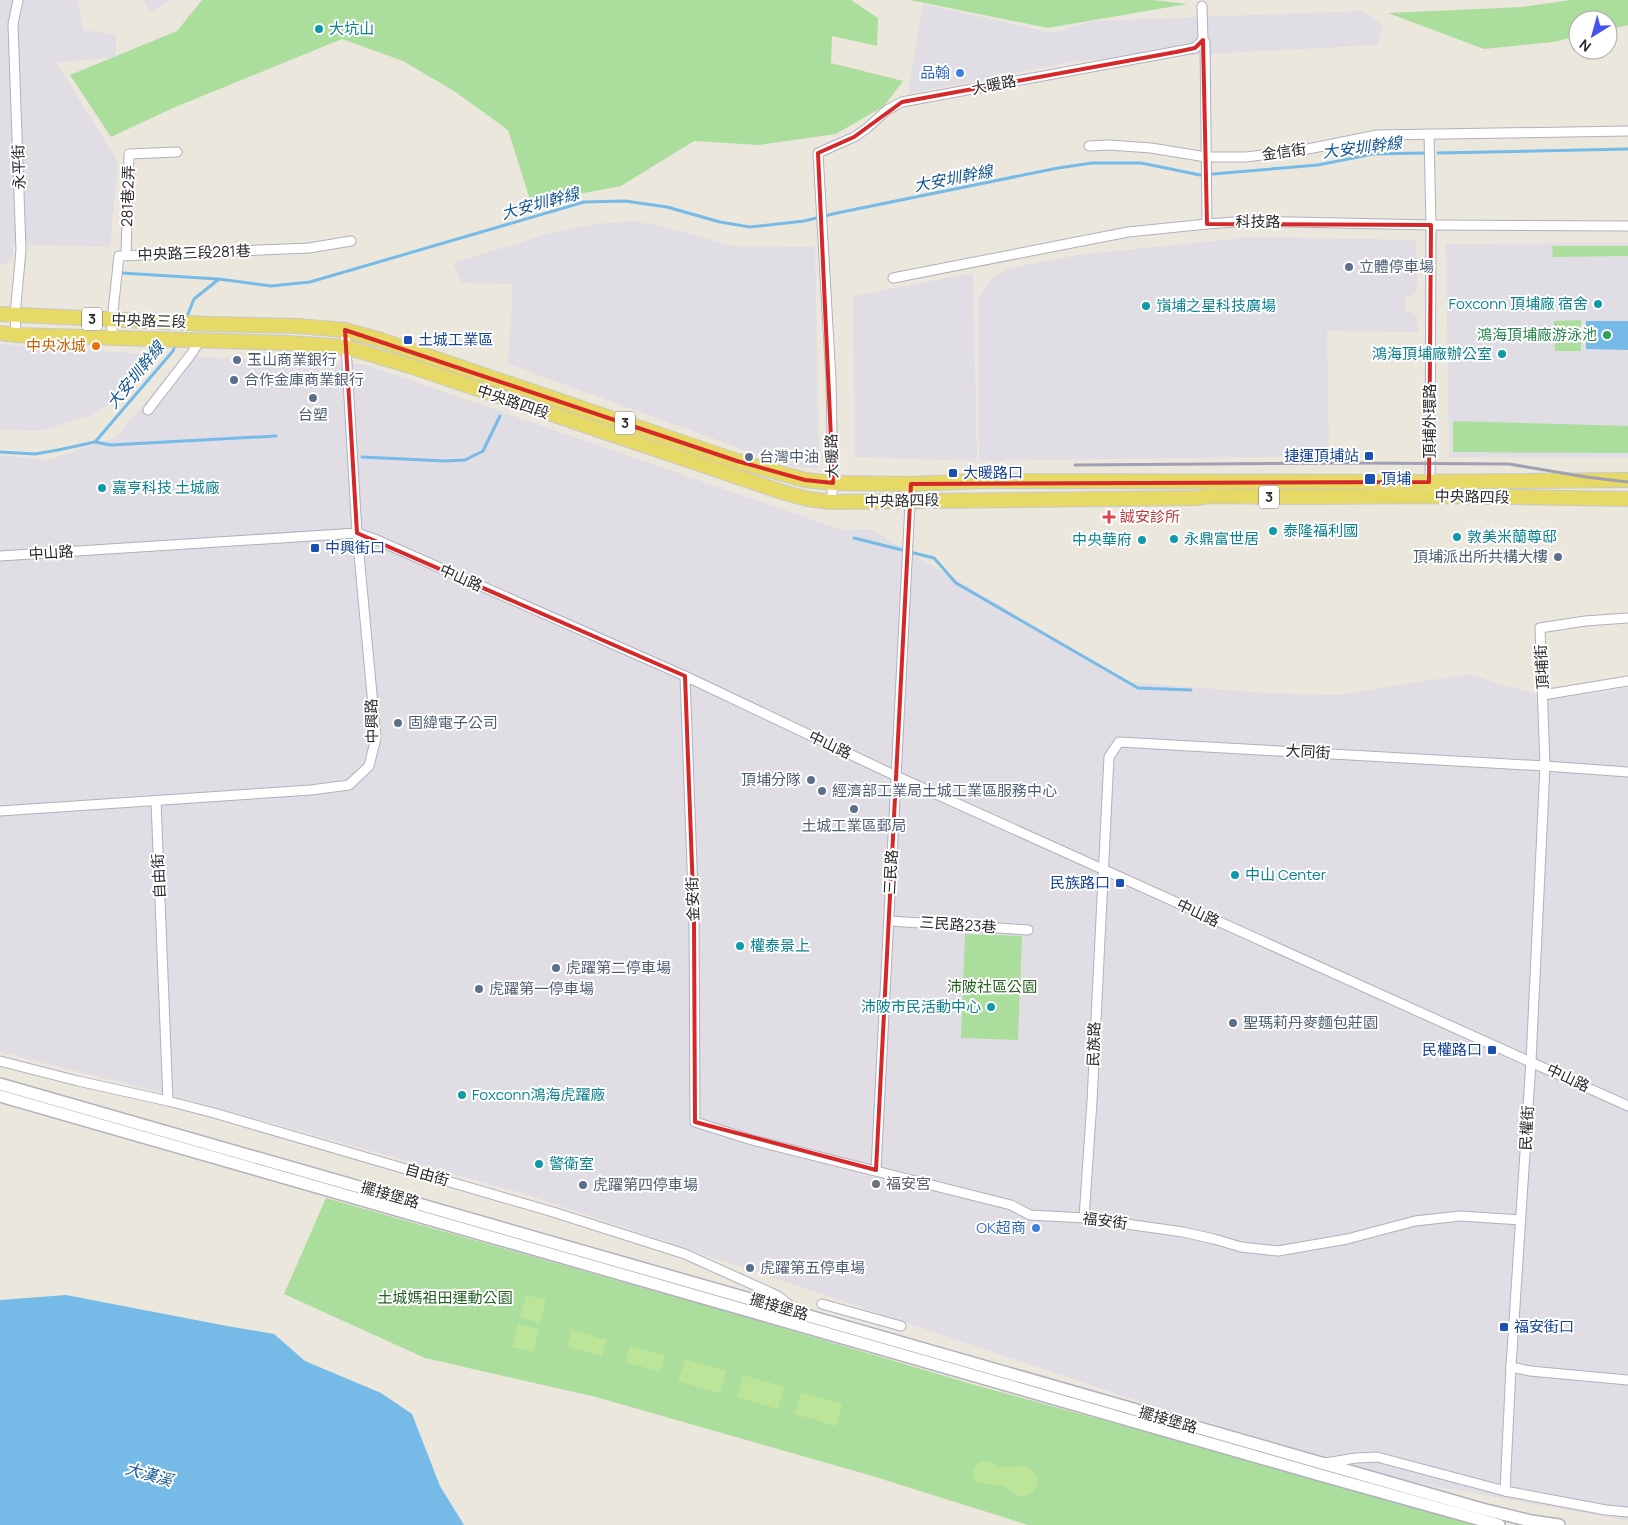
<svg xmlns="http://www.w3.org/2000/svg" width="1628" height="1525" font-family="Manrope,'Noto Sans TC',sans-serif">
<rect width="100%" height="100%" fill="#ebe7dd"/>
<g fill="#e0dde4">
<polygon points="0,0 78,0 83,30 116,35 116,58 56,62 118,162 110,247 13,245 13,261 0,265"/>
<polygon points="144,0 171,0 150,13"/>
<polygon points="923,4 1053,33 1092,21 1362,11 1383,25 1378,45 1076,61 908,94"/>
<polygon points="633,221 665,227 733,246 815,247 819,469 789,466 508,364 513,284 462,283 453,263 547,234 595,224"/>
<polygon points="1251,237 1416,240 1417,292 1412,296 1405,297 1405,311 1412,312 1417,316 1418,332 1327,331 1329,456 979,461 978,299 992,278 1006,269 1078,255"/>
<polygon points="1628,243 1628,458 1449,457 1446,244"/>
<polygon points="973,273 977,461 855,457 853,296"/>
<polygon points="0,344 145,354 108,405 89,416 40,431 0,430"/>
<polygon points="183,356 332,364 364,364 842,530 870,529 1130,682 1264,693 1339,695 1468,674 1551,699 1628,688 1628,1520 1618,1519 1406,1481 1150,1405 522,1193 179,1097 0,1052 0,455 48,460 116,438"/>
</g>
<g fill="#abde9d">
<polygon points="202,0 851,0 878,18 877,46 832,36 831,63 903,81 884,106 836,134 759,145 694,141 621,186 531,203 508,130 454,91 403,61 342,39 173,108 111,137 70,75 177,31"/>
<polygon points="910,0 1153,0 1187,4 1048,28"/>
<polygon points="1571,0 1628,0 1628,25 1608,30 1608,20 1578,20 1578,36 1553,42 1484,49 1388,13 1523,7"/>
<polygon points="1552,246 1628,246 1628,256 1553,257"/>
<polygon points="1581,320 1581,351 1555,351 1554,321"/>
<polygon points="1453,421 1628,426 1628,453 1453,452"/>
<polygon points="965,934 1022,936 1018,1040 961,1038"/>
<polygon points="326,1198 756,1320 975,1385 1485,1525 1028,1525 869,1475 596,1397 425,1358 284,1294"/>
</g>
<g fill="#bce599">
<polygon points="526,1295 546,1300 540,1323 520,1317"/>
<polygon points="518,1324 539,1330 533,1352 512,1347"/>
<polygon points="572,1330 607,1340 602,1356 567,1346"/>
<polygon points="630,1346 665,1356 660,1372 625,1362"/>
<polygon points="685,1359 726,1371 720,1393 678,1381"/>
<polygon points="743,1375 784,1387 778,1409 737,1397"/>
<polygon points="801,1392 842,1404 836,1426 795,1414"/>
<path d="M 984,1461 C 990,1462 996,1465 1002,1467 C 1013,1469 1026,1461 1034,1473 C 1037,1476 1038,1480 1037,1484 C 1036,1489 1032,1493 1028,1495 C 1017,1500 1012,1490 1004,1486 C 995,1482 962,1490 976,1465 Z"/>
</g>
<g fill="#76bbe7">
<polygon points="1586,321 1628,321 1628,350 1586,349"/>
<polygon points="66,1295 227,1326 274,1334 305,1361 381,1393 412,1414 440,1486 464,1525 0,1525 0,1300"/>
</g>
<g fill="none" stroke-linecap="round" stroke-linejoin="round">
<g stroke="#76bbe7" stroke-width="3">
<polyline points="1438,153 1628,149"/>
<polyline points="1213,174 1318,165 1373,154 1425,153"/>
<polyline points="122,273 218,279"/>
<polyline points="186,319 194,299 219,279 271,286 310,282 584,202 625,201 667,207 720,222 750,227 804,221 837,213 1058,168 1092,163 1141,163 1200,175"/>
<polyline points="95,442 111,445 276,436"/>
<polyline points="0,452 35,454 58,450 95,442 173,351 176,343"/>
<polyline points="362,457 445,461 465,460 483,451 500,416"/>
<polyline points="854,538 934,558 956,583 1138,688 1191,690"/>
</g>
<defs>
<g id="minor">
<polyline points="1203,40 1205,42 1207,224"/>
<polyline points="1429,134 1431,225 1430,496"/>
<polyline points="1089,146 1109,145 1151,148 1206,157 1246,157 1303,150 1377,135 1628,131"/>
<polyline points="126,255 129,154 177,152"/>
<polyline points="893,278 1128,232 1207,224 1247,221 1431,225 1628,226"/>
<polyline points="16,335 15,315 21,250 13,24 18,0"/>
<polyline points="112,339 112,320 119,256 309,248 351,241"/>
<polyline points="148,410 192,353 200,340"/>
<polyline points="831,502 833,483 831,380 818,153 854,137 866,129 887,110 902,102 1195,48 1203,40 1202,6"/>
<polyline points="0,556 357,533 377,540 685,676 896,776 1628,1106"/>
<polyline points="685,676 694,920 695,1122 752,1140 1011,1205 1030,1215 1084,1218 1183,1232 1214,1239 1241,1247 1278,1251 1347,1239 1415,1221 1460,1216 1521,1220"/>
<polyline points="1543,695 1628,681"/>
<polyline points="156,801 168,1101"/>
<polyline points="0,811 311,790 349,785 369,766 376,738 357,533 345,330"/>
<polyline points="889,921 1028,930"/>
<polyline points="0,1061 78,1081 168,1101 214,1113 553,1212 685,1254 778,1296 797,1311"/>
<polyline points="876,1170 911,484"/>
<polyline points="1084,1218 1092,1101 1109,757 1119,742 1545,766 1628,772"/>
<polyline points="822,1304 901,1326"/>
<polyline points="1511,1367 1530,1371 1628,1380"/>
<polyline points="1325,1463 1356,1458 1377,1457 1505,1491 1606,1510 1628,1512"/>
<polyline points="1505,1491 1511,1367 1531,1061 1545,766 1540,628 1585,621 1628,618"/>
</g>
<g id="tertiary">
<polyline points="0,1084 1482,1509 1531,1521 1559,1525"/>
<polyline points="0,1096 1320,1475 1499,1525"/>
</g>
<g id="primary">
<polyline points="0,314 208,324 297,326 345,330 381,340 737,461 805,480 833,483 911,484 982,481 1417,482 1628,480"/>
<polyline points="0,333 16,335 288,343 346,347 410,366 782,492 808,499 831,502 1199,498 1208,496 1302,497 1442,496 1628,499"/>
</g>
</defs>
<use href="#minor" stroke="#b0b1bd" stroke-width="11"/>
<use href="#tertiary" stroke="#b0b1bd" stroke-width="14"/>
<use href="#primary" stroke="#c8c8c8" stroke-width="16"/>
<use href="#minor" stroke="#fff" stroke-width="9"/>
<use href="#tertiary" stroke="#fff" stroke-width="11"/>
<use href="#primary" stroke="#e7d966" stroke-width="14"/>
<polyline stroke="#a0a0b3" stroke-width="3" points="1075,465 1353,463 1509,464 1586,477 1628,482"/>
</g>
<path fill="none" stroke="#d62828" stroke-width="4" stroke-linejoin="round" d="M 1203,40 L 1207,224 L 1431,225 L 1429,482 L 911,484 L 876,1170 L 695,1122 L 694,920 L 685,676 L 357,533 L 345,330 L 737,461 L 805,480 L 833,483 L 818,153 L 854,137 L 902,102 L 1176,52 L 1195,48 Z"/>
<g fill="#0f9aa8" stroke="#fff" stroke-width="2">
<circle cx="319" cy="29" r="5"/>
<circle cx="1598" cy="304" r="5"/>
<circle cx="1146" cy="306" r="5"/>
<circle cx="1502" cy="354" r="5"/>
<circle cx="102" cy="488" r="5"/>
<circle cx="1273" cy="531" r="5"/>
<circle cx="1457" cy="537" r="5"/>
<circle cx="1174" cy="539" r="5"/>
<circle cx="1142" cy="540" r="5"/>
<circle cx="1235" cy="875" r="5"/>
<circle cx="740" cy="946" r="5"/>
<circle cx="991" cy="1007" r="5"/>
<circle cx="462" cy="1095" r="5"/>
<circle cx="539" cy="1164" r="5"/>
</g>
<g fill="#3f7fe0" stroke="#fff" stroke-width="2">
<circle cx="960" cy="73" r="5"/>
<circle cx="1036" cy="1228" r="5"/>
</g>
<g fill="#5c6f8a" stroke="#fff" stroke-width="2">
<circle cx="1349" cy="267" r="5"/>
<circle cx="237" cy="360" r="5"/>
<circle cx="234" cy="380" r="5"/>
<circle cx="313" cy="398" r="5"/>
<circle cx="749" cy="457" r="5"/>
<circle cx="1558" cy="557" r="5"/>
<circle cx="398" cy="723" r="5"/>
<circle cx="811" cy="780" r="5"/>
<circle cx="822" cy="791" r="5"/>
<circle cx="854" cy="809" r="5"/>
<circle cx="556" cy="968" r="5"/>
<circle cx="479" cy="989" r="5"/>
<circle cx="1233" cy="1023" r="5"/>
<circle cx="583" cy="1185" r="5"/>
<circle cx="750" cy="1268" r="5"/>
</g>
<circle fill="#2e9e5b" stroke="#fff" stroke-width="2" cx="1607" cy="335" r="5"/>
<g fill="#1a4fb4" stroke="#fff" stroke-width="2">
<rect x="403" y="335" width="10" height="10" rx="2.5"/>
<rect x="1364" y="451" width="10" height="10" rx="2.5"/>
<rect x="948" y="468" width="10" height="10" rx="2.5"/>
<rect x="1364" y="473" width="12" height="12" rx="2.5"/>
<rect x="310" y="543" width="10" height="10" rx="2.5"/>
<rect x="1115" y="878" width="10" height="10" rx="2.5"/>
<rect x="1487" y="1045" width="10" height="10" rx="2.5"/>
<rect x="1499" y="1322" width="10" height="10" rx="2.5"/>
</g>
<circle fill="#e8710a" stroke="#fff" stroke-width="2" cx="96" cy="346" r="5"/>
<path fill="#e0444e" stroke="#fff" stroke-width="2" d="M1106.5 509.5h5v5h5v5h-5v5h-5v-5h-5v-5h5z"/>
<circle fill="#6b7280" stroke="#fff" stroke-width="2" cx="876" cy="1184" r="5"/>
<g text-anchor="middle" stroke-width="4" stroke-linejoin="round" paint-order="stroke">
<g fill="#fff" stroke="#6a6a6a" stroke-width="1">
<rect x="82" y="307.5" width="20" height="23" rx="4"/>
<rect x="615" y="411.5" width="20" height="23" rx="4"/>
<rect x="1259" y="485.5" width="20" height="23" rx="4"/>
</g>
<g font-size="14" font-weight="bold" fill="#2a2a2a">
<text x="92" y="324">3</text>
<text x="625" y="428">3</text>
<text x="1269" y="502">3</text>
</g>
<g font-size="15" fill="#0d838f" stroke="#fff" text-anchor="start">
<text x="329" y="34">大坑山</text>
<text x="1588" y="309" text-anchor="end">Foxconn 頂埔廠 宿舍</text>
<text x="1156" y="311">嵿埔之星科技廣場</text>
<text x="1492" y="359" text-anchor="end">鴻海頂埔廠辦公室</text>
<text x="112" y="493">嘉亨科技 土城廠</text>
<text x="1283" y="536">泰隆福利國</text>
<text x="1467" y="542">敦美米蘭尊邸</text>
<text x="1184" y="544">永鼎富世居</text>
<text x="1132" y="545" text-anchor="end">中央華府</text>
<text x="1245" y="880">中山 Center</text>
<text x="750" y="951">權泰景上</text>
<text x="981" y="1012" text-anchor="end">沛陂市民活動中心</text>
<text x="472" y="1100">Foxconn鴻海虎躍廠</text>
<text x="549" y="1169">警衛室</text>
</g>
<g font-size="15" fill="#366cbe" stroke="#fff" text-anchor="end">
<text x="950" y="78">品翰</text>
<text x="1026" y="1233">OK超商</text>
</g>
<g font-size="15" fill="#2a2a2a" stroke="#fff">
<text transform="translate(994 85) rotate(-11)" y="5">大暖路</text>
<text transform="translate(1284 152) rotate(-8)" y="5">金信街</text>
<text transform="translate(19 167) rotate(-92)" y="5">永平街</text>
<text transform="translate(128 196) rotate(-88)" y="5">281巷2弄</text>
<text x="1258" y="227">科技路</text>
<text transform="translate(194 253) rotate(-2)" y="5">中央路三段281巷</text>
<text transform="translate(149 321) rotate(2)" y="5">中央路三段</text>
<text transform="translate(513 402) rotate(19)" y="5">中央路四段</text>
<text transform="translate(1430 421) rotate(-90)" y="5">頂埔外環路</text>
<text transform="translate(832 456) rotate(-91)" y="5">大暖路</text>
<text transform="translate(1472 497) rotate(1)" y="5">中央路四段</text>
<text transform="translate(902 501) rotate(-1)" y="5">中央路四段</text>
<text transform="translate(51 553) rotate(-4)" y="5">中山路</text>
<text transform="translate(461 578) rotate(24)" y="5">中山路</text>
<text transform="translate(1542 667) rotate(-93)" y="5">頂埔街</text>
<text transform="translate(372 721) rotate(-91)" y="5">中興路</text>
<text transform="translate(830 745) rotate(25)" y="5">中山路</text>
<text transform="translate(1308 752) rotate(3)" y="5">大同街</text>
<text transform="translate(891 872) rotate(-87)" y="5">三民路</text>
<text transform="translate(159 876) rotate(-93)" y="5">自由街</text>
<text transform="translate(693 899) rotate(-92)" y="5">金安街</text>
<text transform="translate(1198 913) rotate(25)" y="5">中山路</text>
<text transform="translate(958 925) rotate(4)" y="5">三民路23巷</text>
<text transform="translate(1094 1044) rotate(-88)" y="5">民族路</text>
<text transform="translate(1568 1078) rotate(25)" y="5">中山路</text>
<text transform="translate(1527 1128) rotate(-87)" y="5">民權街</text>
<text transform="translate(427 1175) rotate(16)" y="5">自由街</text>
<text transform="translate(390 1195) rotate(16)" y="5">擺接堡路</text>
<text transform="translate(1105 1221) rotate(7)" y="5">福安街</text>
<text transform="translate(779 1307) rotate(16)" y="5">擺接堡路</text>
<text transform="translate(1168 1420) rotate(16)" y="5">擺接堡路</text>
</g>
<g font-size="15" fill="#4e5e75" stroke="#fff" text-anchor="start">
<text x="1359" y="272">立體停車場</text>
<text x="247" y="365">玉山商業銀行</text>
<text x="244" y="385">合作金庫商業銀行</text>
<text x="313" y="420" text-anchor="middle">台塑</text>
<text x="759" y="462">台灣中油</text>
<text x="1548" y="562" text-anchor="end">頂埔派出所共構大樓</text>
<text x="408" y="728">固緯電子公司</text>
<text x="801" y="785" text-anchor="end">頂埔分隊</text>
<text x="832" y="796">經濟部工業局土城工業區服務中心</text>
<text x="854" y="831" text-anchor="middle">土城工業區郵局</text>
<text x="566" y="973">虎躍第二停車場</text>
<text x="489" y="994">虎躍第一停車場</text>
<text x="1243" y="1028">聖瑪莉丹麥麵包莊園</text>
<text x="593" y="1190">虎躍第四停車場</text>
<text x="760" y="1273">虎躍第五停車場</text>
</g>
<g font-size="15" fill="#27864d" stroke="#fff" text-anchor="end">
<text x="1597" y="340">鴻海頂埔廠游泳池</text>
</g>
<g font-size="15" fill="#164399" stroke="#fff" text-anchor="start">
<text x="418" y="345">土城工業區</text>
<text x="1359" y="461" text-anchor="end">捷運頂埔站</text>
<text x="963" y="478">大暖路口</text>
<text x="1381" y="484">頂埔</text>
<text x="325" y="553">中興街口</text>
<text x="1110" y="888" text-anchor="end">民族路口</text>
<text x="1482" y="1055" text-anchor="end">民權路口</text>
<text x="1514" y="1332">福安街口</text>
</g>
<g font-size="15" fill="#c56008" stroke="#fff" text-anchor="end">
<text x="86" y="351">中央冰城</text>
</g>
<g font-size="15" fill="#be3a42" stroke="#fff" text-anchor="start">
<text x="1120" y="522">誠安診所</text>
</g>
<g font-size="15" fill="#24621f" stroke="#fff">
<text x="992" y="992">沛陂社區公園</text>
<text x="445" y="1303">土城媽祖田運動公園</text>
</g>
<g font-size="15" fill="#5b616d" stroke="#fff" text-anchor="start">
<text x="886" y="1189">福安宮</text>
</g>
<g font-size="16" font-style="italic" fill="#165892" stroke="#fff">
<text transform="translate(1362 147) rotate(-7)" y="6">大安圳幹線</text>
<text transform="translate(953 178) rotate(-11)" y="6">大安圳幹線</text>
<text transform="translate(540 203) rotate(-15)" y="6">大安圳幹線</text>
<text transform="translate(135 375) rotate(-51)" y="6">大安圳幹線</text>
<text transform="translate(149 1474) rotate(16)" y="6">大漢溪</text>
</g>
</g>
<g transform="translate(1593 35) rotate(217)"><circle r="24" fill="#ffffff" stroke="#aaaaaa"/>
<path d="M0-4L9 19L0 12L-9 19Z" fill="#4752ee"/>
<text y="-8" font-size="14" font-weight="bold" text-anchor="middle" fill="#2a2a2a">N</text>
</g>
</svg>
